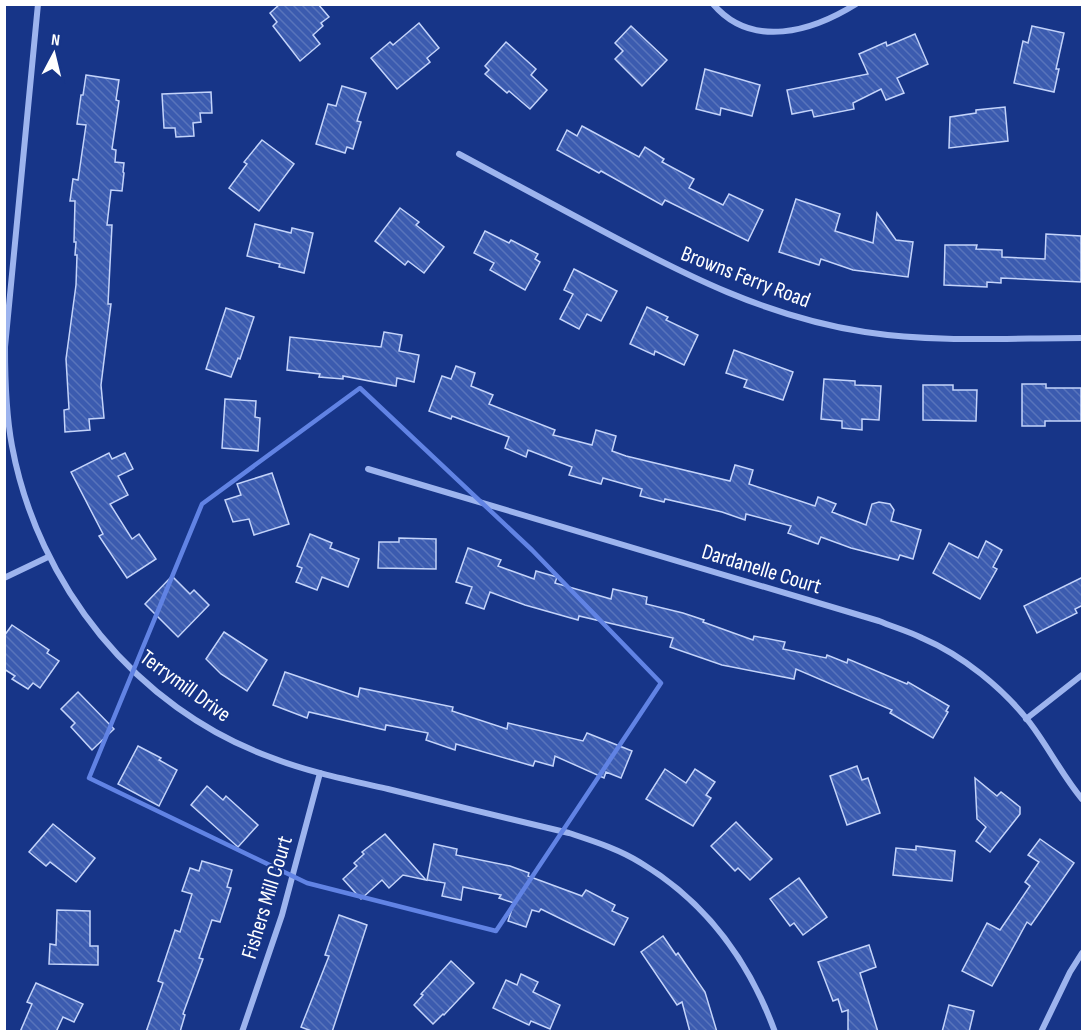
<svg xmlns="http://www.w3.org/2000/svg" width="1087" height="1036" font-family="'Sofia Sans Condensed',sans-serif">
<defs>
<pattern id="building-back-hatch" width="6" height="6" patternUnits="userSpaceOnUse" patternTransform="scale(1.5)"><rect width="6" height="6" fill="#3b5baf"/><path d="M-1 5l2 2M0 0l6 6M5-1l2 2" fill="none" stroke="#5874bb"/></pattern>
</defs>
<rect width="100%" height="100%" fill="#173588"/>
<g fill="url(#building-back-hatch)" stroke="#c3d3fa" stroke-width="1.5">
<polygon points="280,4 318,4 329,17 321,23 323,26 313,35 320,44 300,61 273,26 277,22 270,13"/>
<polygon points="419,23 439,48 427,58 430,62 397,89 371,58 390,42 393,45"/>
<polygon points="631,26 667,60 642,86 615,59 623,51 615,43"/>
<polygon points="1032,26 1064,33 1056,69 1059,69 1054,92 1014,83 1023,41 1028,43"/>
<polygon points="915,34 928,64 897,78 904,93 886,100 881,89 853,103 854,109 814,117 812,110 792,114 787,90 868,74 859,54 886,42 887,46"/>
<polygon points="506,42 536,69 531,75 547,90 530,109 509,91 507,93 485,74 489,70 485,66"/>
<polygon points="705,69 760,85 752,116 721,108 720,115 696,109"/>
<polygon points="86,75 119,80 116,100 119,101 112,149 116,150 115,162 124,163 123,172 124,173 122,191 111,190 107,225 112,225 108,304 111,304 101,385 104,418 89,419 90,430 65,432 64,410 69,409 66,359 76,285 77,255 75,255 76,242 74,242 75,201 70,201 73,179 78,180 86,125 77,124 81,95 83,95"/>
<polygon points="342,86 366,93 357,121 361,122 353,149 347,147 345,153 316,144 328,104 336,106"/>
<polygon points="211,92 212,113 200,113 201,122 193,123 194,136 176,137 175,128 164,128 162,94"/>
<polygon points="1005,107 1008,141 949,148 950,117 976,113 976,110"/>
<polygon points="582,126 639,157 645,147 664,159 662,162 694,179 689,188 723,205 729,194 763,210 748,241 665,200 662,205 601,171 599,173 557,150 567,130 577,136"/>
<polygon points="262,140 294,164 259,211 229,188 247,164 244,162"/>
<polygon points="796,199 840,214 835,231 873,243 877,213 896,240 913,242 908,277 853,270 821,259 819,265 779,252"/>
<polygon points="400,208 419,222 416,225 444,247 424,273 408,261 405,265 375,241"/>
<polygon points="255,224 291,233 292,228 313,233 304,273 279,267 280,264 247,256"/>
<polygon points="485,231 509,243 511,240 538,254 535,259 540,262 525,290 490,270 494,263 474,253"/>
<polygon points="1046,234 1081,236 1081,282 1001,278 1001,283 987,282 987,287 944,285 945,245 977,245 976,249 1002,250 1002,257 1045,259"/>
<polygon points="574,269 617,291 601,321 587,314 579,329 560,319 573,294 564,290"/>
<polygon points="647,307 668,317 666,320 698,335 684,365 655,351 654,355 630,344"/>
<polygon points="226,308 254,317 240,359 238,358 231,377 206,369"/>
<polygon points="384,332 402,335 399,351 419,355 414,382 397,378 396,386 343,376 343,379 319,377 320,374 287,370 290,337 381,347"/>
<polygon points="734,350 793,372 783,400 744,387 747,380 726,373"/>
<polygon points="456,366 475,373 471,386 493,395 489,404 555,430 553,435 592,445 596,430 616,436 612,451 626,456 730,481 735,465 753,470 749,484 815,506 818,497 836,504 832,512 866,525 872,504 879,502 890,504 894,510 891,521 921,530 913,559 900,555 898,560 851,548 821,537 818,544 788,533 791,526 746,514 745,520 722,512 665,499 664,502 640,496 642,489 603,478 601,484 569,475 572,467 528,450 526,457 505,448 509,437 452,416 451,419 429,411 442,376 451,379"/>
<polygon points="824,379 855,381 855,385 881,386 879,420 862,419 862,430 842,428 842,421 821,419"/>
<polygon points="1022,384 1046,384 1046,388 1081,388 1081,421 1045,421 1045,426 1022,426"/>
<polygon points="923,385 953,385 953,390 977,390 976,421 923,420"/>
<polygon points="225,399 256,401 255,417 260,418 258,451 222,448"/>
<polygon points="109,453 112,459 125,453 133,469 118,476 128,495 110,504 132,539 139,534 156,559 127,578 99,536 103,534 71,472"/>
<polygon points="272,473 289,524 254,535 249,519 233,522 225,500 241,495 237,484"/>
<polygon points="310,534 332,543 330,548 359,559 348,587 322,577 317,590 296,582 302,568 297,566"/>
<polygon points="399,538 436,539 436,569 378,568 379,542 399,542"/>
<polygon points="986,541 1002,550 993,567 997,569 980,599 933,573 949,543 978,558"/>
<polygon points="468,548 501,560 498,566 534,579 536,571 557,577 555,583 611,599 613,589 647,597 646,604 683,613 704,620 703,622 753,640 754,636 785,642 783,649 826,658 827,655 847,663 848,659 907,684 908,682 949,706 946,711 948,712 933,738 890,713 892,710 796,669 794,679 722,665 670,647 673,638 579,616 578,620 525,605 490,592 484,609 466,603 472,587 456,582"/>
<polygon points="172,576 190,594 194,590 209,605 178,637 145,604"/>
<polygon points="1083,577 1083,605 1075,609 1077,613 1037,633 1024,606"/>
<polygon points="12,625 49,650 47,653 59,661 40,688 33,683 28,689 12,679 15,676 4,669 4,636"/>
<polygon points="224,632 267,660 247,691 221,674 206,659"/>
<polygon points="285,672 358,697 360,688 453,707 452,711 507,729 508,723 583,741 587,733 632,751 621,778 606,772 604,778 555,756 553,766 535,761 533,766 456,744 455,750 426,740 428,733 386,725 385,730 309,712 307,718 273,705"/>
<polygon points="78,692 114,729 92,750 71,727 75,723 61,709"/>
<polygon points="138,746 161,758 159,760 177,770 159,806 118,784"/>
<polygon points="857,766 862,780 868,778 880,813 847,825 830,776"/>
<polygon points="665,769 686,783 695,769 715,782 706,795 711,798 693,826 646,799"/>
<polygon points="975,778 997,796 1001,792 1020,807 1020,814 990,852 976,841 986,827 977,819"/>
<polygon points="207,786 223,800 226,796 258,825 238,847 191,805"/>
<polygon points="736,822 772,859 750,880 738,868 735,871 711,846"/>
<polygon points="53,824 95,858 76,882 50,862 46,866 29,852"/>
<polygon points="385,834 426,880 403,875 389,888 382,880 361,899 343,879 357,866 354,863 364,854 362,852"/>
<polygon points="1040,839 1074,863 1031,925 1027,922 992,986 962,971 987,923 1000,930 1030,886 1025,882 1039,862 1028,855"/>
<polygon points="434,844 457,849 456,855 510,866 529,873 528,876 582,896 586,890 615,905 612,911 628,918 614,945 541,909 539,912 532,910 526,927 508,921 514,903 499,898 501,895 463,887 461,900 442,896 445,883 427,880"/>
<polygon points="916,846 955,851 952,881 893,875 896,848 916,850"/>
<polygon points="202,861 232,870 227,887 231,888 220,922 212,920 199,958 203,959 183,1014 185,1015 180,1032 146,1032 163,983 158,981 175,930 180,932 192,894 182,891 190,868 199,871"/>
<polygon points="799,878 827,917 803,935 794,923 790,926 770,899"/>
<polygon points="57,910 90,911 90,946 98,946 98,965 49,964 50,944 56,945"/>
<polygon points="339,915 367,925 332,1032 314,1032 301,1027 329,956 325,955"/>
<polygon points="663,936 676,955 678,953 705,992 717,1032 690,1032 682,1002 677,1005 641,952"/>
<polygon points="869,945 876,967 860,973 878,1032 848,1032 848,1010 842,1012 838,999 833,1001 818,962"/>
<polygon points="451,961 474,983 444,1015 443,1014 433,1024 414,1005 423,995 421,994"/>
<polygon points="521,974 538,982 533,992 560,1005 550,1029 531,1021 529,1025 493,1008 506,980 517,985"/>
<polygon points="36,983 83,1004 74,1022 63,1017 56,1032 20,1032 32,1004 27,1002"/>
<polygon points="949,1005 974,1011 969,1032 942,1032"/>
</g>
<g fill="none" stroke-linecap="round" stroke-linejoin="round">
<g stroke="#9db4ee" stroke-width="6">
<path d="M 38,4 L 5,347 C 5,380 6,414 12,446 C 38,585 136,708 270,757 C 308,772 348,780 388,789 C 448,804 509,819 569,833 C 593,841 619,849 641,863 C 706,902 749,961 775,1032"/>
<path d="M 713,4 C 752,50 813,31 856,4"/>
<path d="M 459,154 C 506,179 553,204 599,229 C 685,275 767,317 865,332 C 937,343 1010,338 1082,338"/>
<path d="M 368,469 L 879,621 C 893,627 908,631 922,638 C 962,655 1003,688 1030,723 C 1049,748 1062,775 1082,799"/>
<polyline points="4,578 48,557"/>
<polyline points="1026,719 1082,675"/>
<polyline points="242,1032 282,915 320,773"/>
<polyline points="1041,1032 1070,972 1082,953"/>
</g>
</g>
<path fill="none" stroke="#6183e4" stroke-width="4.5" stroke-linejoin="round" d="M 360,388 L 532,550 L 661,683 L 496,931 L 307,883 L 89,778 L 202,504 Z"/>
<g text-anchor="middle" stroke-width="4.5" stroke-linejoin="round" paint-order="stroke">
<g font-size="22" fill="#fff" stroke="#173588">
<text transform="translate(746 276) rotate(21)" y="8">Browns Ferry Road</text>
<text transform="translate(762 568) rotate(17)" y="8">Dardanelle Court</text>
<text transform="translate(186 685) rotate(36)" y="8">Terrymill Drive</text>
<text transform="translate(266 897) rotate(-73)" y="8">Fishers Mill Court</text>
</g>
</g>
<rect width="1087" height="1036" fill="none" stroke="#ffffff" stroke-width="12"/>
<g transform="translate(54 54) rotate(7)" stroke="#173588" stroke-width="4.5" paint-order="stroke">
<path d="M0-4.5L10 22L0 15L-10 22Z" fill="#ffffff"/>
<text y="-9" font-size="16" font-weight="bold" text-anchor="middle" fill="#ffffff">N</text>
</g>
</svg>
